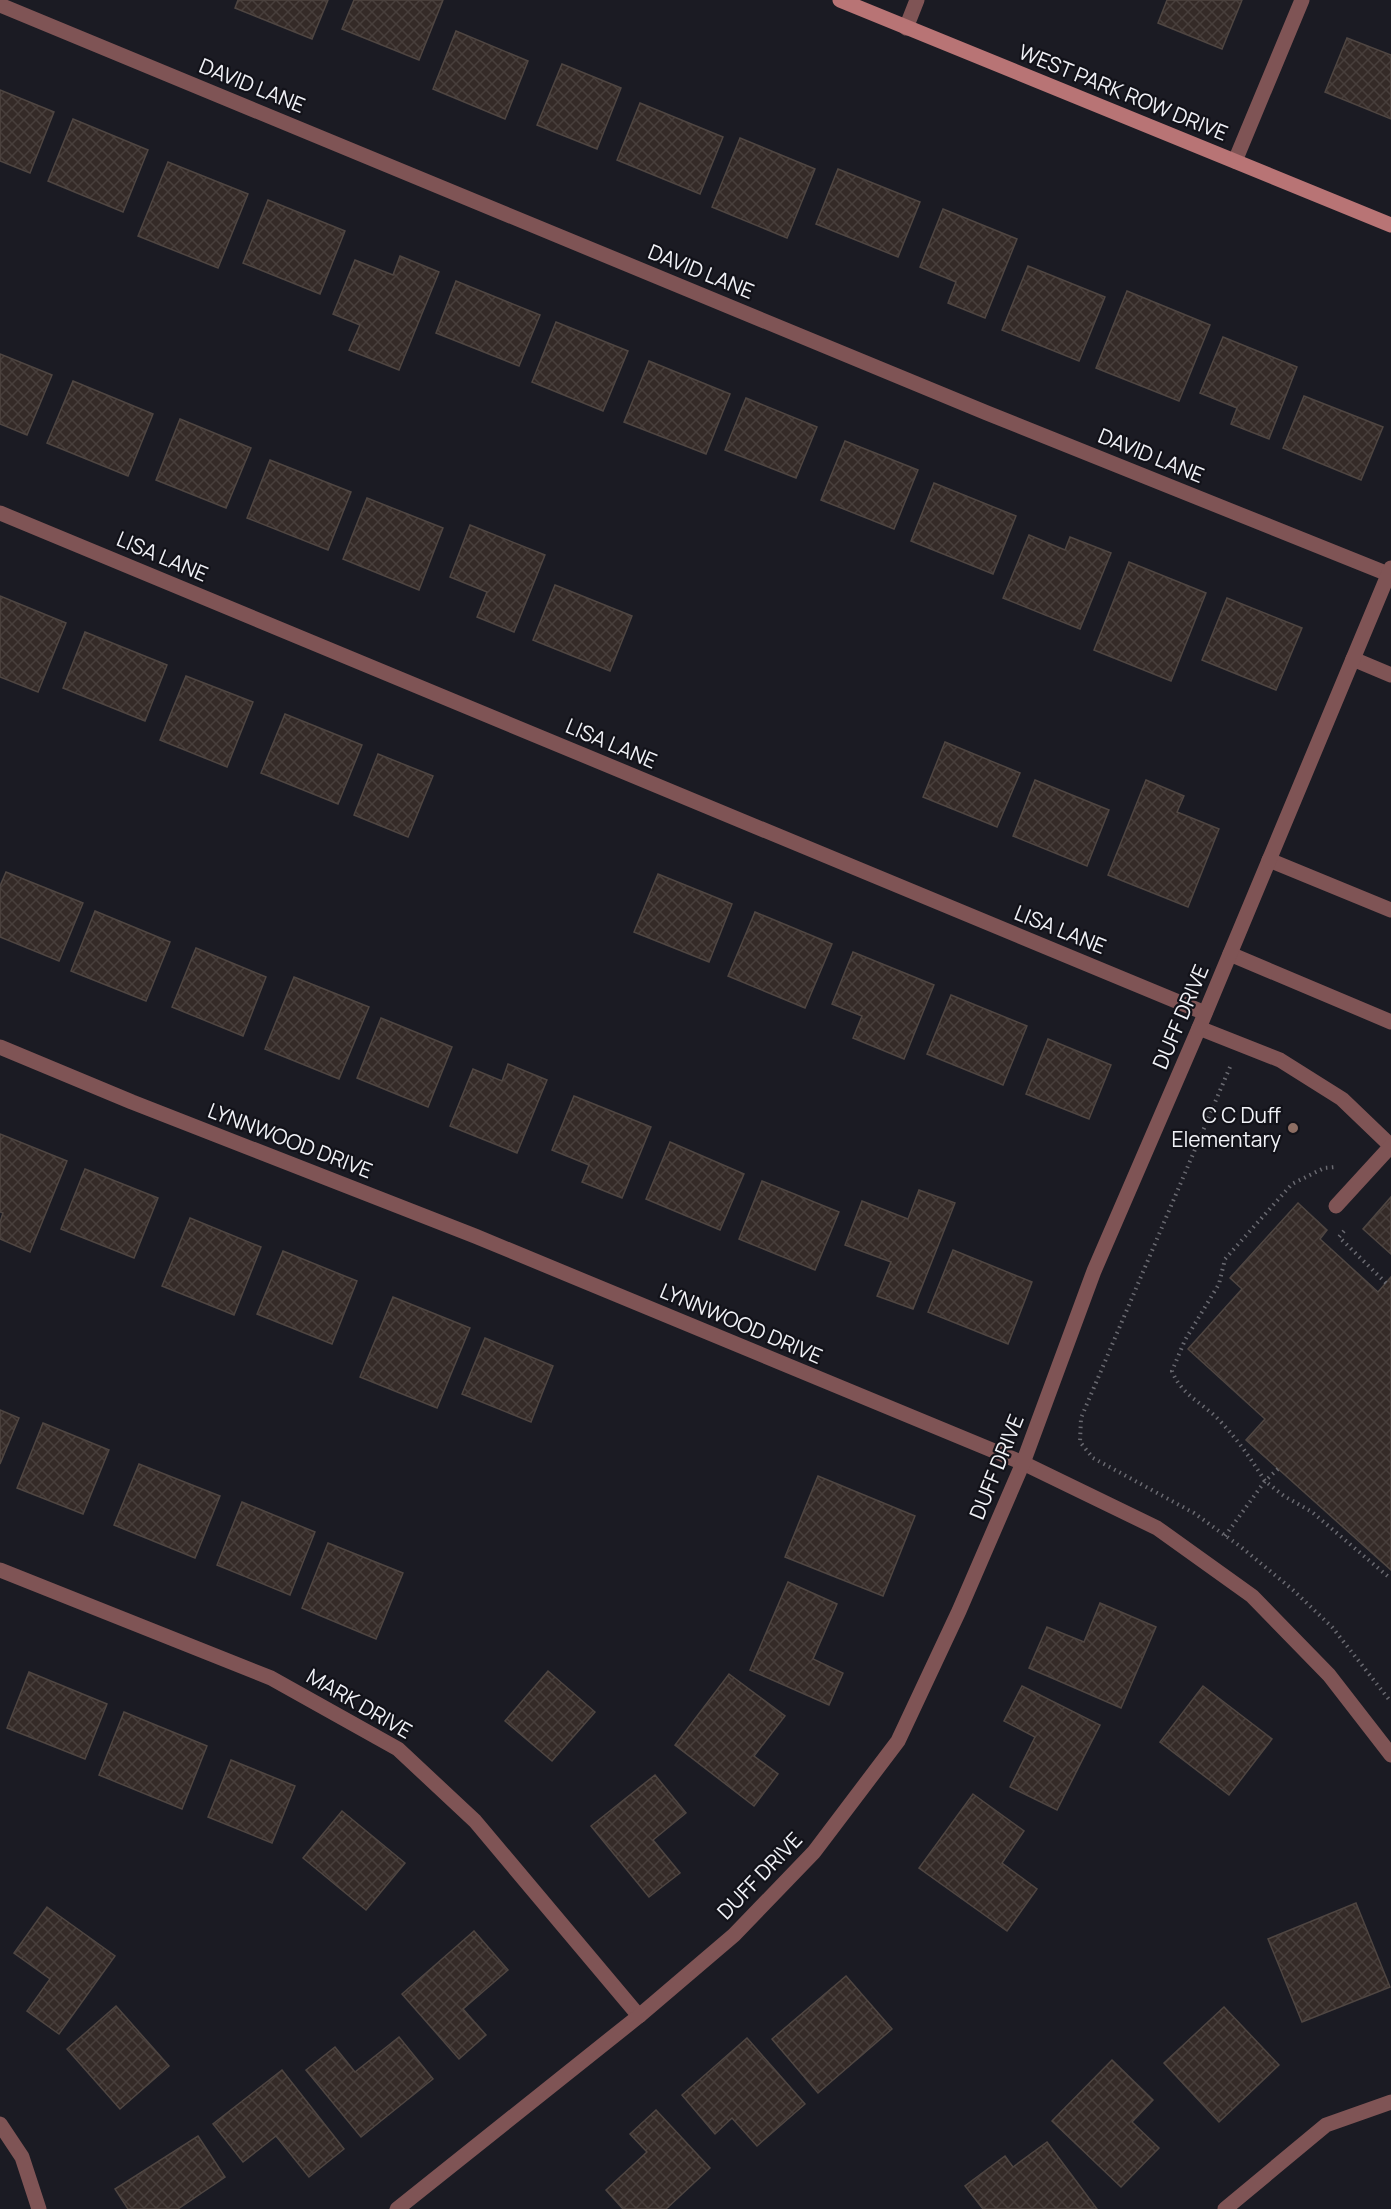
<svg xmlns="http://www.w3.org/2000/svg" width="1391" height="2209" font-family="Manrope,sans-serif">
<defs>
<pattern id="building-cross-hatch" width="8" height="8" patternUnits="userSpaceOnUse" patternTransform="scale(1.5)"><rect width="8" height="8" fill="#342a27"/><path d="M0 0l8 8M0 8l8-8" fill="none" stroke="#483f3c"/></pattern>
</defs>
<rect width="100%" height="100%" fill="#1b1b23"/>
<g fill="url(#building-cross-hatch)" stroke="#4f4642" stroke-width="1.5">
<polygon points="238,0 328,0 312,39 235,8"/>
<polygon points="354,0 443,0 419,60 342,29"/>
<polygon points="1167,0 1242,0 1222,49 1158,23"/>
<polygon points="456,31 528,61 505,119 433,89"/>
<polygon points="1347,38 1391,55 1391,119 1325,92"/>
<polygon points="562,64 621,88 597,149 537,125"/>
<polygon points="0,90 54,112 30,173 0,161"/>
<polygon points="640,103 723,137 700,194 617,160"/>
<polygon points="73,119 148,150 123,212 48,181"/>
<polygon points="740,138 815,169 787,238 712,207"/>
<polygon points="168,162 248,194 218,268 138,236"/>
<polygon points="838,169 920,202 898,257 816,224"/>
<polygon points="268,200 345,231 320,294 243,263"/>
<polygon points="943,209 1017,239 985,318 948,303 956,282 920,267"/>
<polygon points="400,256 439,272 399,370 349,350 360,325 333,314 355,260 393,275"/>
<polygon points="1028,266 1105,297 1079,361 1002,330"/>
<polygon points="456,281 540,315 519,366 436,333"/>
<polygon points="1127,291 1210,325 1179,401 1096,368"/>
<polygon points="556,322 628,351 603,411 532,382"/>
<polygon points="1223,337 1297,367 1269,439 1231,424 1237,408 1200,393"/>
<polygon points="0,354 52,375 27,435 0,424"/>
<polygon points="649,361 730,394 706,454 624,422"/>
<polygon points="73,381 153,414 128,476 47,443"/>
<polygon points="1304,396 1383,427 1361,480 1283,448"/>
<polygon points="746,398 817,427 796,478 725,450"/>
<polygon points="180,419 251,448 226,508 156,480"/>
<polygon points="845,441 918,470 894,529 821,500"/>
<polygon points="270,460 351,492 328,550 247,518"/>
<polygon points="934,483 1016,516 993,574 911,541"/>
<polygon points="367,498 443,528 419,590 343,559"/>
<polygon points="470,525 545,555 514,632 477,617 487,592 450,577"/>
<polygon points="1029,535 1065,550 1070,537 1111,553 1080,629 1003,598"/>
<polygon points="1129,562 1206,593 1171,681 1094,650"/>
<polygon points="555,585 632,616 610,671 533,640"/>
<polygon points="0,596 66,623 38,692 0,677"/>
<polygon points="1227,598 1302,628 1276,690 1202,660"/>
<polygon points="85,632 167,665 145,721 63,688"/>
<polygon points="186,676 253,702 227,767 160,740"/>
<polygon points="285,714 362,745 338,804 261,773"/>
<polygon points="945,742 1020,773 997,827 923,797"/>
<polygon points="378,754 433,776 408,837 354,815"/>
<polygon points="1035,780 1109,810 1087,866 1013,836"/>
<polygon points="1146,780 1184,796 1177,812 1219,829 1188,907 1108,875"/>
<polygon points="6,872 83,903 59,961 0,937 0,886"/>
<polygon points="658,874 732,904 709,962 634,932"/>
<polygon points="95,911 170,942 146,1001 71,971"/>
<polygon points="755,912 832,944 805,1008 728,976"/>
<polygon points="196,948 266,977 243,1036 172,1007"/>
<polygon points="853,952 934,985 904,1059 853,1038 862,1016 832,1004"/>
<polygon points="294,977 369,1007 339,1079 265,1049"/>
<polygon points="951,995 1027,1026 1003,1085 927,1054"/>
<polygon points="381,1018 452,1047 428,1107 357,1078"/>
<polygon points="1048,1039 1111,1065 1089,1119 1026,1094"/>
<polygon points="508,1064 547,1080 517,1153 450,1126 473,1069 502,1081"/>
<polygon points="574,1096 651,1127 622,1198 582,1182 589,1165 552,1150"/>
<polygon points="0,1134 67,1161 30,1252 0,1239 0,1222 3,1213 0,1212"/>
<polygon points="670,1142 744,1174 720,1230 646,1199"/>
<polygon points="85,1169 158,1198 134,1258 61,1229"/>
<polygon points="762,1181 839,1212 815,1270 739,1239"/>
<polygon points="919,1190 955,1203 913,1309 877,1296 891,1262 845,1245 862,1201 908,1219"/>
<polygon points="1391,1197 1391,1254 1363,1229"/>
<polygon points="1298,1203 1327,1230 1320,1239 1378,1292 1391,1277 1391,1570 1246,1440 1265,1419 1188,1349 1242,1289 1230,1278"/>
<polygon points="190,1218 261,1247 234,1315 162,1286"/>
<polygon points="953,1250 1032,1282 1008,1344 928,1312"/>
<polygon points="283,1251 357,1281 332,1344 257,1314"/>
<polygon points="393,1297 470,1328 437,1408 360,1377"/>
<polygon points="485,1338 553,1366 531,1422 462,1394"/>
<polygon points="0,1410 19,1418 0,1464"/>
<polygon points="43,1423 109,1450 83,1514 17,1488"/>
<polygon points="139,1464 220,1496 195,1558 114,1525"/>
<polygon points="818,1476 915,1516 883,1596 785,1557"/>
<polygon points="242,1502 315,1532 290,1595 217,1565"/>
<polygon points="328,1543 403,1573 376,1639 302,1608"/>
<polygon points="788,1582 837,1604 813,1659 843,1673 829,1705 750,1670"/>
<polygon points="1100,1603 1156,1627 1121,1708 1029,1668 1047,1627 1084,1642"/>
<polygon points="548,1671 595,1712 552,1761 505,1721"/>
<polygon points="29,1672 107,1704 85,1759 7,1728"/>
<polygon points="729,1674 785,1716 754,1756 778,1774 754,1806 675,1745"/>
<polygon points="1022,1686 1100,1725 1057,1810 1010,1787 1035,1737 1004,1721"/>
<polygon points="1203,1686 1272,1739 1229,1795 1160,1742"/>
<polygon points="124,1712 207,1746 182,1809 99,1775"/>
<polygon points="231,1760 295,1786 272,1843 208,1817"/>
<polygon points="655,1775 686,1813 653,1840 680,1873 649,1897 591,1826"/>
<polygon points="973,1794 1024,1831 1002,1863 1037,1889 1007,1931 919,1868"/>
<polygon points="342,1811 405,1863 366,1910 303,1858"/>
<polygon points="1356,1903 1390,1987 1302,2022 1268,1939"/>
<polygon points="47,1907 115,1956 59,2034 27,2011 50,1979 14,1953"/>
<polygon points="474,1931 508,1970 463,2009 486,2035 459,2059 402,1994"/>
<polygon points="846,1976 892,2029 818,2093 772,2039"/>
<polygon points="116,2006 169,2066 120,2109 67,2049"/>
<polygon points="1224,2007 1279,2065 1219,2122 1164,2063"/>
<polygon points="399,2037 433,2079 361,2137 306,2070 335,2047 355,2072"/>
<polygon points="747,2038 805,2104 757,2146 732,2118 715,2134 682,2095"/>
<polygon points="1112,2060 1153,2100 1132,2122 1159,2148 1121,2187 1052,2121"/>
<polygon points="282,2070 344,2149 309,2177 276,2136 243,2162 213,2124"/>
<polygon points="656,2110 710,2168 666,2209 623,2209 606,2190 647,2152 630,2134"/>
<polygon points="198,2136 225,2177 178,2209 128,2209 115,2189"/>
<polygon points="1047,2142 1097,2209 983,2209 965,2186 1005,2156 1013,2167"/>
</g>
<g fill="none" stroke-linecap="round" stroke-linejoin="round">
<g stroke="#6a6a71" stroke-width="4" stroke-dasharray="1.5 4.5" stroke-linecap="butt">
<polyline points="1230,1067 1081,1418 1080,1442 1093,1458 1194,1513 1241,1547 1293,1590 1332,1627 1391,1702"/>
<polyline points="1344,1231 1339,1237 1386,1283"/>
<path d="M 1278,1469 L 1265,1481 C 1251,1459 1238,1440 1220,1421 C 1202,1402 1182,1396 1172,1371 L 1185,1340 L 1219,1284 L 1225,1259 L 1292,1184 L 1324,1168 L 1336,1167"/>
<polyline points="1225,1536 1265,1481 1284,1496 1312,1512 1391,1579"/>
</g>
<g stroke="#7f5455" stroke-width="15">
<polyline points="1235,161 1302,0"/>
<polyline points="1353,659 1391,675"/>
<polyline points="1269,860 1391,910"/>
<polyline points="1230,954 1391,1022"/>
<polyline points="1199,1028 1280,1060 1342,1099 1391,1146"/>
<polyline points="1336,1206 1391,1146"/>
</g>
<g stroke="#7f5455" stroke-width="15">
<polyline points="0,5 987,413 1388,574"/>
<polyline points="906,28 917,0"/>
<polyline points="0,513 1205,1013"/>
<polyline points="0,1047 132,1102 475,1236 1023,1463 1157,1528 1252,1596 1329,1675 1391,1755"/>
<polyline points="0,1570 271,1678 398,1749 475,1821 639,2016"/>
<polyline points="0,2124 22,2157 39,2209"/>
<polyline points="397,2209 639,2016 734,1935 814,1852 898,1741 959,1611 1023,1463 1094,1271 1199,1028 1391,568"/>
<polyline points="1225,2209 1326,2125 1391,2102"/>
</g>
<polyline stroke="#b87475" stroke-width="15" points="840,0 1391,225"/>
</g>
<circle fill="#8d6e63" stroke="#121219" stroke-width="2" cx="1293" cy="1128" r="6"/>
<g text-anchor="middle" stroke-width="4.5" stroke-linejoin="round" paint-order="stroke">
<g font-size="21" fill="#f1f2f7" stroke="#121219">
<text transform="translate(252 86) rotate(22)" y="7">DAVID LANE</text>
<text transform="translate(1123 93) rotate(22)" y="7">WEST PARK ROW DRIVE</text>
<text transform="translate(701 272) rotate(22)" y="7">DAVID LANE</text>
<text transform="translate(1151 456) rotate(22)" y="7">DAVID LANE</text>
<text transform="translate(162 557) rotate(23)" y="7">LISA LANE</text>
<text transform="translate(611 744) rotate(23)" y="7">LISA LANE</text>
<text transform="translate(1060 930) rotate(22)" y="7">LISA LANE</text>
<text transform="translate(1181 1017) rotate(-67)" y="7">DUFF DRIVE</text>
<text transform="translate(290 1141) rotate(21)" y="7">LYNNWOOD DRIVE</text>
<text transform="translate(741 1324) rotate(23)" y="7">LYNNWOOD DRIVE</text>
<text transform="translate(997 1467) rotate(-68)" y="7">DUFF DRIVE</text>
<text transform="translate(359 1704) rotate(30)" y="7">MARK DRIVE</text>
<text transform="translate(760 1876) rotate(-46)" y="7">DUFF DRIVE</text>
</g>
<g font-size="21" fill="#f1f2f7" stroke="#121219" text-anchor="end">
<text x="1281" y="1123">C C Duff<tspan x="1281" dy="24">Elementary</tspan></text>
</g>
</g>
</svg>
